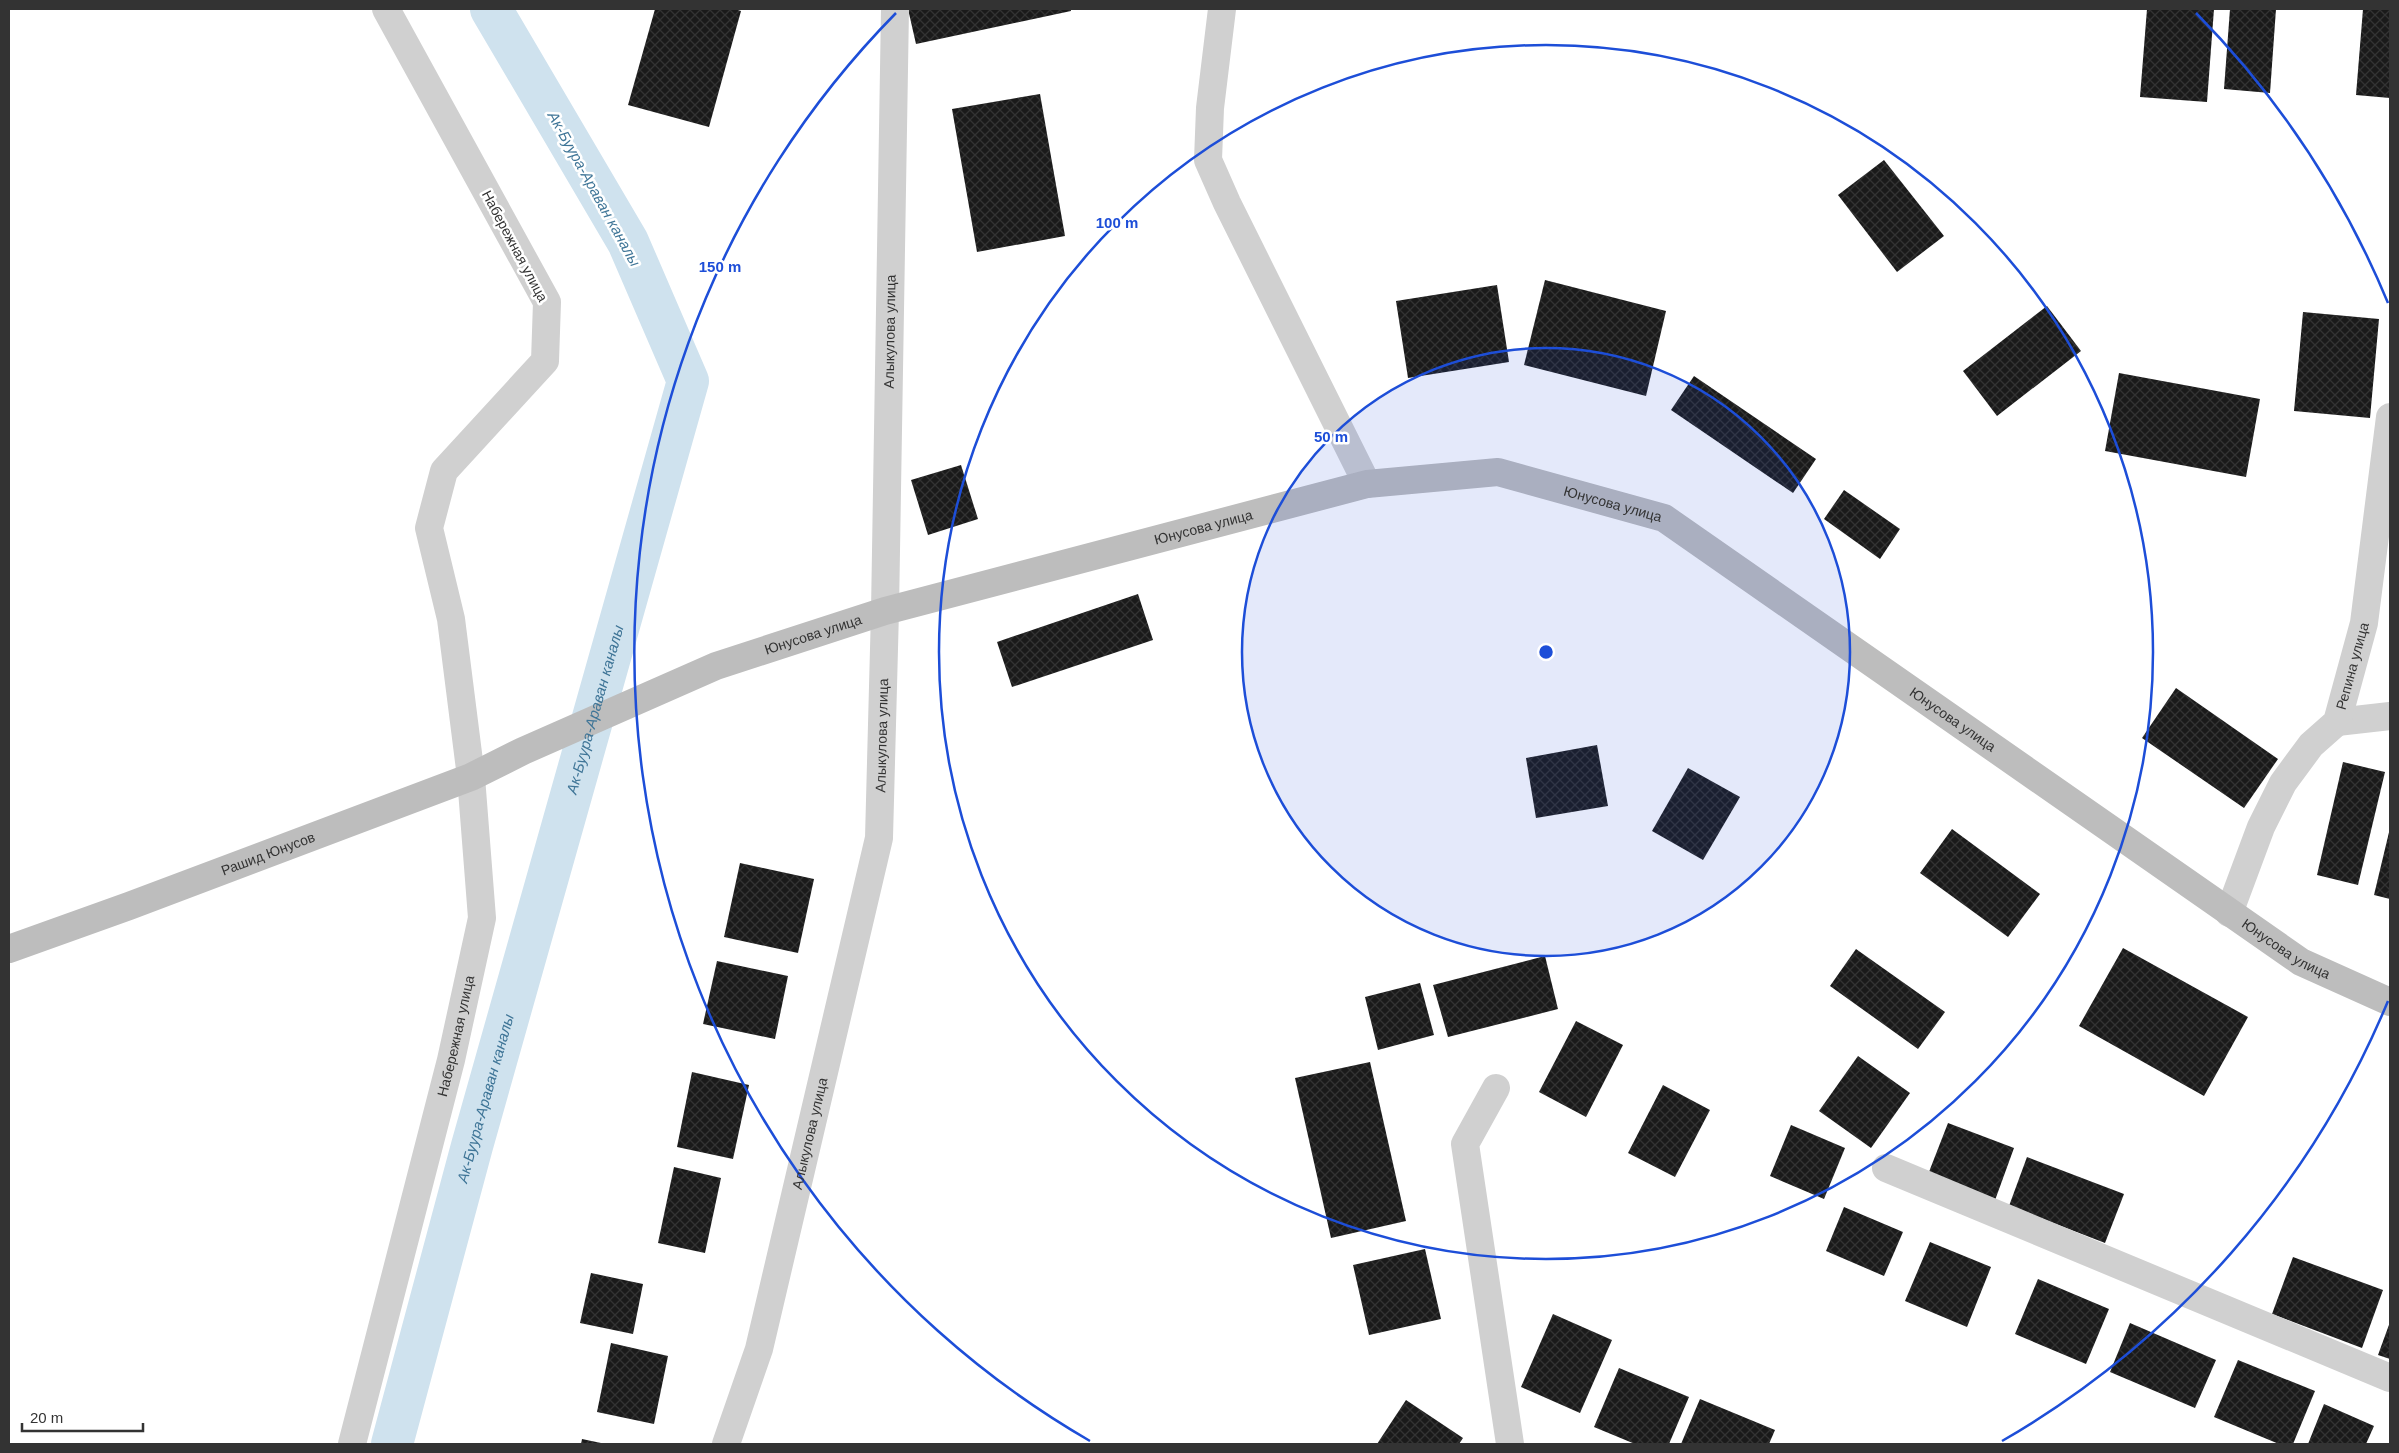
<svg xmlns="http://www.w3.org/2000/svg" width="2399" height="1453" font-family="Arial,sans-serif">
<defs>
<pattern id="building-cross-hatch" width="8" height="8" patternUnits="userSpaceOnUse" patternTransform="scale(1.25)"><rect width="8" height="8" fill="#1a1a1a"/><path d="M0 0l8 8M0 8l8-8" fill="none" stroke="#333"/></pattern>
</defs>
<rect width="100%" height="100%" fill="#fff"/>
<g fill="none" stroke-linecap="round" stroke-linejoin="round">
<path stroke="#cfe2ee" stroke-width="42" id="s1" d="M 392,1444 L 472,1146 L 688,381 L 628,242 L 491,9"/>
</g>
<g fill="url(#building-cross-hatch)">
<polygon points="655,9 735,9 741,11 709,127 628,105"/>
<polygon points="908,9 1071,9 1071,11 916,44"/>
<polygon points="2147,9 2214,9 2207,102 2140,97"/>
<polygon points="2230,9 2276,9 2270,93 2224,89"/>
<polygon points="2363,9 2390,10 2390,98 2356,95"/>
<polygon points="1040,94 1065,236 977,252 952,109"/>
<polygon points="1884,160 1944,236 1897,272 1838,195"/>
<polygon points="1545,280 1666,311 1646,396 1524,365"/>
<polygon points="1497,285 1509,362 1408,378 1396,301"/>
<polygon points="2047,306 2081,351 1997,416 1963,371"/>
<polygon points="2303,312 2379,319 2370,418 2294,411"/>
<polygon points="2119,373 2260,399 2246,477 2105,451"/>
<polygon points="1694,376 1816,459 1793,493 1671,410"/>
<polygon points="961,465 978,519 928,535 911,480"/>
<polygon points="1844,490 1900,529 1880,559 1824,519"/>
<polygon points="1138,594 1153,640 1012,687 997,642"/>
<polygon points="2176,688 2278,759 2244,808 2142,738"/>
<polygon points="1597,745 1608,806 1536,818 1526,758"/>
<polygon points="2343,762 2385,772 2358,885 2317,875"/>
<polygon points="1688,768 1740,797 1703,860 1652,831"/>
<polygon points="2390,828 2390,899 2374,895"/>
<polygon points="1952,829 2040,894 2008,937 1920,873"/>
<polygon points="740,863 814,879 798,953 724,937"/>
<polygon points="2123,948 2248,1017 2204,1096 2079,1026"/>
<polygon points="1856,949 1945,1012 1918,1049 1830,986"/>
<polygon points="1545,956 1558,1009 1448,1037 1433,985"/>
<polygon points="717,961 788,976 775,1039 703,1024"/>
<polygon points="1420,983 1434,1035 1378,1050 1365,997"/>
<polygon points="1576,1021 1623,1045 1586,1117 1539,1092"/>
<polygon points="1858,1056 1910,1093 1871,1148 1819,1111"/>
<polygon points="1370,1062 1406,1221 1331,1238 1295,1078"/>
<polygon points="692,1072 749,1085 733,1159 677,1147"/>
<polygon points="1663,1085 1710,1110 1675,1177 1628,1153"/>
<polygon points="1948,1123 2014,1148 1994,1203 1927,1177"/>
<polygon points="1791,1125 1845,1148 1824,1199 1770,1176"/>
<polygon points="2027,1157 2124,1194 2105,1243 2009,1206"/>
<polygon points="674,1167 721,1178 705,1253 658,1243"/>
<polygon points="1844,1207 1903,1232 1884,1276 1826,1251"/>
<polygon points="1930,1242 1991,1267 1967,1327 1905,1301"/>
<polygon points="1425,1249 1441,1319 1369,1335 1353,1265"/>
<polygon points="2293,1257 2383,1290 2362,1348 2272,1314"/>
<polygon points="591,1273 643,1284 633,1334 580,1323"/>
<polygon points="2038,1279 2109,1309 2086,1364 2015,1334"/>
<polygon points="1553,1314 1612,1340 1580,1413 1521,1387"/>
<polygon points="2390,1322 2390,1359 2378,1355"/>
<polygon points="2130,1323 2216,1360 2195,1408 2110,1372"/>
<polygon points="611,1343 668,1356 654,1424 597,1412"/>
<polygon points="2238,1360 2315,1391 2293,1444 2279,1444 2214,1417"/>
<polygon points="1619,1368 1689,1397 1669,1444 1635,1444 1594,1427"/>
<polygon points="1700,1399 1775,1430 1769,1444 1681,1444"/>
<polygon points="1406,1400 1463,1438 1459,1444 1377,1444"/>
<polygon points="2324,1404 2374,1426 2366,1444 2308,1444"/>
<polygon points="582,1439 601,1443 601,1444 581,1444"/>
</g>
<g fill="none" stroke-linecap="round" stroke-linejoin="round">
<g stroke="#d0d0d0" stroke-width="28">
<polyline points="1222,9 1210,108 1208,160 1227,203 1367,484"/>
<polyline points="2337,722 2390,716"/>
<path id="s2" d="M 2229,913 L 2261,827 L 2283,783 L 2311,745 L 2337,722 L 2364,623 L 2390,417"/>
<polyline points="1496,1088 1465,1144 1510,1444"/>
<polyline points="1886,1168 2390,1378"/>
<path id="s3" d="M 352,1444 L 451,1060 L 482,918 L 471,777 L 451,619 L 429,528 L 444,471 L 545,361 L 547,302 L 386,9"/>
<path id="s4" d="M 726,1444 L 759,1349 L 879,838 L 885,611 L 895,9"/>
</g>
<path stroke="#bdbdbd" stroke-width="28" id="s5" d="M 9,949 L 129,906 L 471,777 L 523,751 L 716,666 L 885,611 L 1367,484 L 1498,472 L 1664,518 L 2301,962 L 2390,1002"/>
</g>
<circle cx="1546" cy="652" r="304" fill="#1d4ed8" fill-opacity=".12"/>
<g fill="none" stroke="#1d4ed8" stroke-width="2.5">
<circle cx="1546" cy="652" r="304"/>
<circle cx="1546" cy="652" r="607"/>
<path d="M2388 1001A911 911 0 0 1 2002 1441M1090 1441A911 911 0 0 1 896 13M2196 13A911 911 0 0 1 2388 303"/>
</g>
<g text-anchor="middle" stroke-width="5" stroke-linejoin="round" paint-order="stroke">
<g font-size="14" fill="#333" stroke="#fff">
<text transform="translate(515 246) rotate(62)" y="5">Набережная улица</text>
<text dy="5" stroke="none"><textPath href="#s4" startOffset="1132">Алыкулова улица</textPath></text>
<text dy="5" stroke="none"><textPath href="#s5" startOffset="1689">Юнусова улица</textPath></text>
<text dy="5" stroke="none"><textPath href="#s5" startOffset="1269">Юнусова улица</textPath></text>
<text dy="5" stroke="none"><textPath href="#s5" startOffset="864">Юнусова улица</textPath></text>
<text dy="5" stroke="none"><textPath href="#s2" startOffset="281">Репина улица</textPath></text>
<text dy="5" stroke="none"><textPath href="#s5" startOffset="2094">Юнусова улица</textPath></text>
<text dy="5" stroke="none"><textPath href="#s4" startOffset="728">Алыкулова улица</textPath></text>
<text dy="5" stroke="none"><textPath href="#s5" startOffset="276">Рашид Юнусов</textPath></text>
<text dy="5" stroke="none"><textPath href="#s5" startOffset="2499">Юнусова улица</textPath></text>
<text dy="5" stroke="none"><textPath href="#s3" startOffset="421">Набережная улица</textPath></text>
<text dy="5" stroke="none"><textPath href="#s4" startOffset="322">Алыкулова улица</textPath></text>
</g>
<g font-size="15" font-style="italic" fill="#3f7597" stroke="#fff">
<text transform="translate(594 189) rotate(61)" y="5">Ак-Буура-Араван каналы</text>
<text dy="5" stroke="none"><textPath href="#s1" startOffset="762">Ак-Буура-Араван каналы</textPath></text>
<text dy="5" stroke="none"><textPath href="#s1" startOffset="358">Ак-Буура-Араван каналы</textPath></text>
</g>
</g>
<circle cx="1546" cy="652" r="8" fill="#1d4ed8" stroke="#fff" stroke-width="2.5"/>
<g font-size="15" text-anchor="middle" font-weight="bold" fill="#1d4ed8" stroke="#fff" stroke-width="5" stroke-linejoin="round" paint-order="stroke">
<text x="1117" y="228">100 m</text>
<text x="720" y="272">150 m</text>
<text x="1331" y="442">50 m</text>
</g>
<rect width="2399" height="1453" fill="none" stroke="#333333" stroke-width="20"/>
<path d="M22 1423v8h121v-8" fill="none" stroke="#333333" stroke-width="2.5"/>
<text x="30" y="1423" font-size="15" fill="#333333" stroke="#ffffff" stroke-width="4" paint-order="stroke">20 m</text>
</svg>
